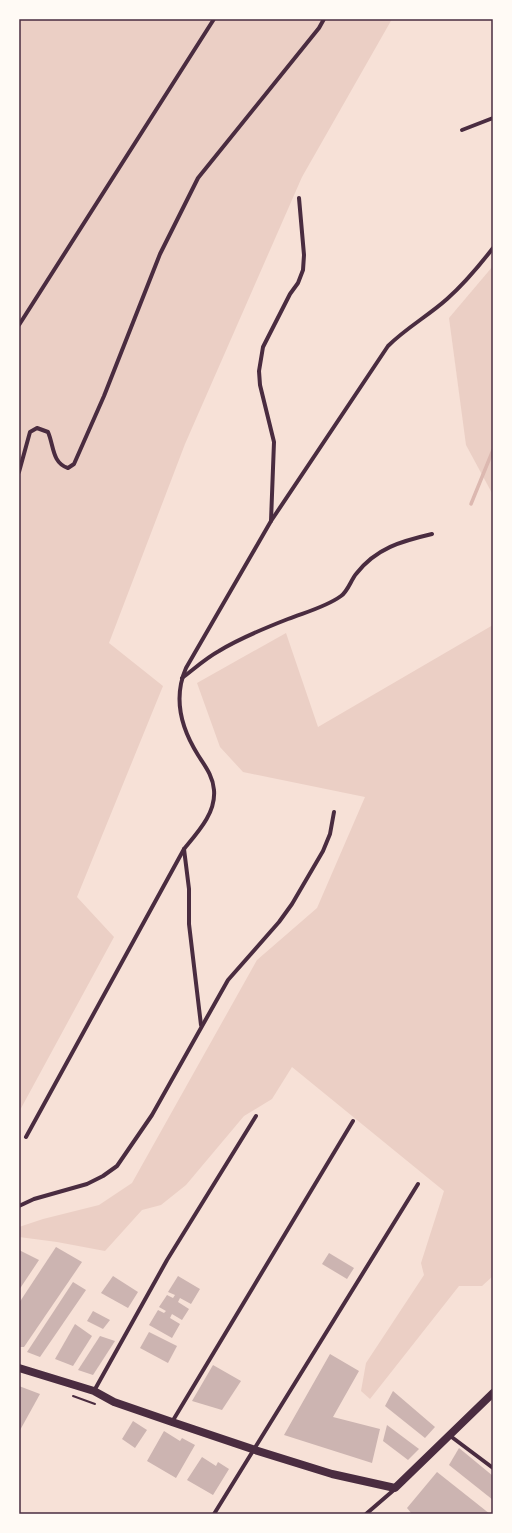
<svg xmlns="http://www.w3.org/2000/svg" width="512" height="1533" font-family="'Playfair Display',serif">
<rect width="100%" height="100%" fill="#f7e1d7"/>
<g fill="#ebcfc5">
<polygon points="19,19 392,19 302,177 185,444 109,643 163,686 77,897 114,937 19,1112"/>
<polygon points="493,266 493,495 466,445 449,318"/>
<polygon points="493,625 493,1276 482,1286 459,1286 370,1399 361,1391 366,1363 424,1275 421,1263 444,1191 292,1067 272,1099 244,1116 186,1185 161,1205 142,1210 105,1251 57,1242 19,1237 19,1227 43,1219 99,1205 132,1183 257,960 317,908 365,797 243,772 220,747 197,683 286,633 318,727"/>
</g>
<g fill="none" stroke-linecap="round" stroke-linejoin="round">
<polyline stroke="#dcb8b0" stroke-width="3.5" points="471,504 493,450"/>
</g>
<g fill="#ccb4b1">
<polygon points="56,1247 82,1262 24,1347 19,1347 19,1303"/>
<polygon points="19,1250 39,1260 19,1290"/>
<polygon points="329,1253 354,1268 347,1279 322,1264"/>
<polygon points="113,1276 138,1292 128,1308 101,1293"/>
<polygon points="178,1276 200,1289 191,1304 180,1298 178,1302 189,1309 182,1320 172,1314 170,1318 180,1324 172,1338 149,1325 158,1310 164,1313 166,1311 159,1307 167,1295 173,1298 175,1295 168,1292"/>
<polygon points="73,1282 86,1290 40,1357 27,1352"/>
<polygon points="93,1311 110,1320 103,1329 87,1321"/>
<polygon points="75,1324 92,1336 73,1366 55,1359"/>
<polygon points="149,1332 177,1346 168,1363 140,1348"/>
<polygon points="100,1336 115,1341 93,1375 78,1370"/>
<polygon points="330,1354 359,1371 333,1417 380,1429 372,1463 284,1435"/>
<polygon points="213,1365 241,1381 222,1410 192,1401"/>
<polygon points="19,1386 40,1394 19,1432"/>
<polygon points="393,1391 435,1427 425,1438 385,1406"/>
<polygon points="133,1421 147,1430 135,1448 122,1439"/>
<polygon points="387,1425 419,1449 408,1460 383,1441"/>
<polygon points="164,1431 180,1441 182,1438 195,1445 176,1478 147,1461"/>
<polygon points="459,1448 493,1476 493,1500 449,1465"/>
<polygon points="202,1457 216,1466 218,1462 229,1469 213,1495 187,1480"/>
<polygon points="437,1472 490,1514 412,1514 407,1508"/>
</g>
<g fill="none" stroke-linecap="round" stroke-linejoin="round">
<polyline stroke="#4a2c40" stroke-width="2" points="73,1396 95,1404"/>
<g stroke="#4a2c40" stroke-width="4">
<polyline points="462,130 493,118"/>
<polyline points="19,325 214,19"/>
<path d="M 19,472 L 30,432 L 37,428 L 48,432 C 54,446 52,463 68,468 L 74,464 L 104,396 L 160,254 L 198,178 L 319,28 L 324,19"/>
<polyline points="271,521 274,442 260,385 259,371 263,347 290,294 298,283 303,270 304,255 299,198"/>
<path d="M 182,678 C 194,669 206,658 219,651 C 240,638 265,628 288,619 C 306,612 326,607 341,596 C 348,591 351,580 356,574 C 376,548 402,541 432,534"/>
<polyline points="184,849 189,889 189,924 201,1025"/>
<path d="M 26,1137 L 184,849 C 198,832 216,813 214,790 C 213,776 205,766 198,755 C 181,728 173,698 186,668 L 271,521 L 388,346 C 406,328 428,316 447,299 C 464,284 479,266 493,248"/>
<polyline points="19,1206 34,1199 87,1184 103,1176 117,1166 152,1115 228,980 279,922 292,904 323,851 330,834 334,812"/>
<polyline points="94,1391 167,1260 256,1116"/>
<polyline points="172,1422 353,1121"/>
<polyline points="449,1435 493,1468"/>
<polyline points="214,1514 418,1184"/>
<polyline points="366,1514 395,1489"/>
</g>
<polyline stroke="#4a2c40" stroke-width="8" points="19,1368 94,1391 114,1402 172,1422 255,1450 332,1474 395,1488 493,1393"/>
</g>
<rect width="512" height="1533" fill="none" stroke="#fffaf5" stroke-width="40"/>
<rect x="20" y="20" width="472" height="1493" fill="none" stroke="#4a2c40" stroke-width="1.5"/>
</svg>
